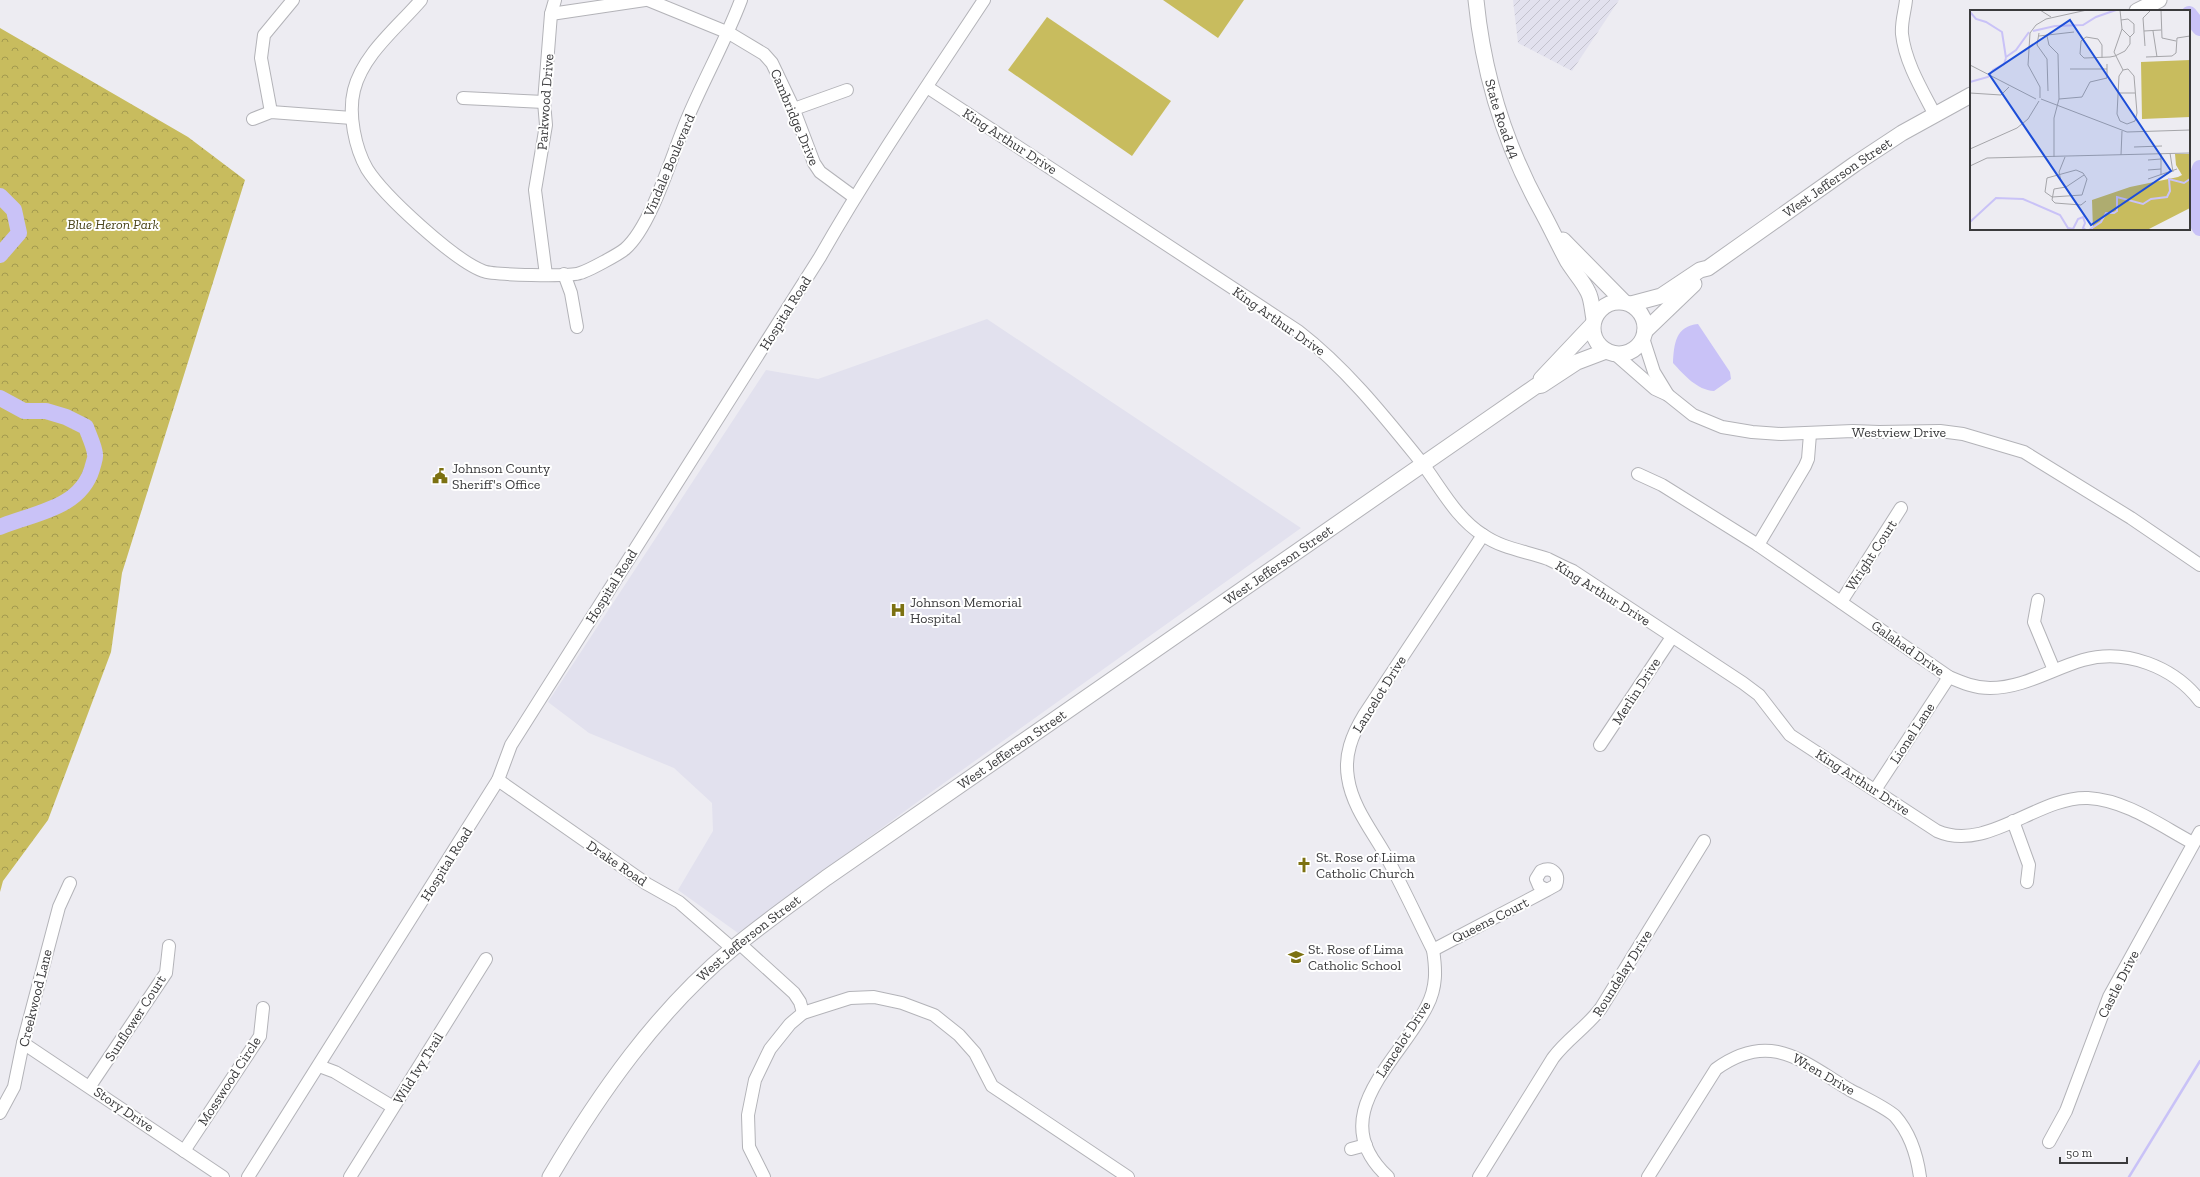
<svg xmlns="http://www.w3.org/2000/svg" width="2200" height="1177" font-family="'Zilla Slab',serif">
<defs>
<pattern id="industrial-furrows" width="10" height="10" patternUnits="userSpaceOnUse"><rect width="10" height="10" fill="#e2e1ee"/><path d="M-1 1l2-2M0 10L10 0M9 11l2-2" fill="none" stroke="#c3c2cd"/></pattern>
<pattern id="forest-crowns" width="20" height="18" patternUnits="userSpaceOnUse"><rect width="20" height="18" fill="#c8bc5e"/><path d="M2 6a3 3 0 1 1 6 0M12 15a3 3 0 1 1 6 0" fill="none" stroke="#a39a4f"/></pattern>
</defs>
<rect width="100%" height="100%" fill="#edecf2"/>
<polygon fill="#e2e1ee" points="987,319 1301,528 916,803 738,933 678,890 713,831 712,803 674,768 589,733 548,702 766,370 818,379"/>
<polygon fill="url(#industrial-furrows)" points="1513,0 1619,0 1572,71 1518,43"/>
<polygon fill="url(#forest-crowns)" points="0,28 188,137 245,180 122,573 111,652 48,820 3,881 0,892"/>
<g fill="#c8bc5e">
<polygon points="1163,0 1244,0 1218,38"/>
<polygon points="1047,17 1171,101 1132,156 1008,70"/>
</g>
<path fill="#c9c2f7" d="M 1698,324 L 1730,372 L 1731,379 L 1714,391 C 1697,390 1684,375 1673,363 C 1674,343 1676,326 1698,324 Z"/>
<g fill="none" stroke-linecap="round" stroke-linejoin="round">
<polyline stroke="#c9c2f7" stroke-width="2.5" points="2129,1177 2200,1061"/>
<g stroke="#c9c2f7" stroke-width="16">
<polyline points="2189,14 2200,28"/>
<path d="M 2200,168 C 2193,189 2188,209 2200,228"/>
<polyline points="0,196 14,210 19,233 0,255"/>
<path d="M 0,398 L 24,411 L 46,411 L 66,417 L 86,427 C 89,436 94,445 95,454 C 96,458 93,464 92,469 C 80,509 33,513 0,527"/>
</g>
<defs>
<g id="minor">
<path d="M 421,0 C 398,27 363,54 354,90 C 348,114 355,148 367,169 C 384,196 454,260 483,271 C 493,275 570,277 580,273 C 588,271 619,254 625,249 C 652,226 673,151 688,117 C 705,77 726,40 741,0"/>
<polyline points="648,0 729,33 764,54 772,63 792,105 814,163 820,172 854,197"/>
<path d="M 1906,0 C 1905,11 1901,22 1902,34 C 1905,62 1922,90 1935,115"/>
<polyline points="551,14 645,0"/>
<path d="M 927,87 L 1298,331 C 1346,368 1384,416 1422,463 C 1441,488 1456,518 1483,535 C 1503,549 1526,551 1548,559 C 1556,563 1564,567 1573,571 L 1743,683 L 1759,695 L 1790,735 L 1937,831 C 1987,853 2038,796 2088,798 C 2126,800 2161,826 2193,843"/>
<polyline points="463,98 544,102"/>
<polyline points="794,109 847,90"/>
<polyline points="271,112 261,58 264,35 293,0"/>
<polyline points="253,119 271,112 352,118"/>
<polyline points="564,274 571,293 577,327"/>
<polyline points="546,275 535,190 546,125 544,102 551,14 555,0"/>
<polyline points="1643,338 1654,372 1668,395"/>
<polyline points="1615,354 1655,389 1668,395 1693,415 1722,427 1752,432 1781,434 1853,431 1879,432 1940,431 1963,434 2024,452 2131,518 2200,565"/>
<path d="M 1638,474 L 1662,485 L 1758,545 L 1949,677 C 1963,683 1975,688 1990,688 C 2023,688 2052,669 2083,660 C 2126,648 2174,667 2200,701"/>
<polyline points="1758,545 1805,466 1808,459 1810,434"/>
<polyline points="2038,600 2034,622 2054,670"/>
<polyline points="1841,602 1901,508"/>
<polyline points="1600,745 1672,637"/>
<polyline points="498,780 647,884 679,902 733,949"/>
<polyline points="1875,790 1949,677"/>
<polyline points="2013,821 2029,865 2027,882"/>
<polyline points="740,944 794,993 800,1002 803,1013"/>
<path d="M 1433,950 L 1547,890 L 1539,886 L 1536,879 L 1541,871 C 1552,866 1560,874 1556,885 L 1547,890"/>
<polyline points="23,1043 223,1177"/>
<polyline points="319,1066 335,1072 393,1107"/>
<polyline points="90,1086 166,973 169,946"/>
<polyline points="0,1113 14,1087 23,1043 59,907 70,883"/>
<polyline points="2049,1142 2066,1111 2109,997 2200,832"/>
<polyline points="1351,1149 1366,1145"/>
<polyline points="184,1151 260,1036 263,1008"/>
<path d="M 248,1177 L 498,780 L 511,745 L 820,257 C 870,169 928,85 984,0"/>
<polyline points="350,1177 486,959"/>
<polyline points="764,1177 749,1147 748,1115 755,1080 770,1049 790,1024 803,1013 850,998 874,997 902,1003 934,1015 959,1035 975,1053 992,1086 1128,1177"/>
<path d="M 1388,1177 C 1322,1116 1400,1061 1427,1006 C 1437,987 1436,969 1433,950 C 1417,918 1402,885 1385,854 C 1372,831 1352,806 1348,778 C 1344,755 1352,735 1364,715 L 1483,535"/>
<path d="M 1479,1177 L 1553,1058 C 1567,1039 1587,1027 1601,1008 L 1704,841"/>
<path d="M 1648,1177 L 1716,1069 C 1770,1030 1802,1061 1850,1090 C 1863,1097 1885,1107 1895,1116 C 1910,1133 1917,1155 1920,1177"/>
</g>
<g id="major">
<path id="s1" d="M 1476,0 C 1483,72 1505,144 1540,208 C 1550,226 1558,244 1568,262 C 1574,272 1583,281 1588,292 C 1592,299 1592,310 1594,319"/>
<polyline points="2137,11 2159,0"/>
<polyline points="1563,240 1624,302"/>
<circle cx="1619" cy="328" r="26"/>
<path id="s2" d="M 1631,304 L 1661,296 L 1700,270 L 1708,268 L 1855,164 L 1902,133 L 1971,95"/>
<polyline points="1645,331 1694,284"/>
<polyline points="1541,379 1592,325"/>
<path id="s3" d="M 550,1177 C 599,1094 657,1011 732,949 C 762,924 795,901 826,878 L 1484,422 L 1536,386 L 1542,385 L 1577,362 L 1606,351"/>
</g>
</defs>
<use href="#minor" stroke="#b3b3b8" stroke-width="14"/>
<use href="#major" stroke="#b3b3b8" stroke-width="17"/>
<use href="#minor" stroke="#fff" stroke-width="12"/>
<use href="#major" stroke="#fff" stroke-width="15"/>
</g>
<defs>
<symbol id="civic-bare" viewBox="-9 -9 18 18"><path d="M-.6-6.5H3V-4.5H.6V-3L4-1V1h2V6H-6V1h2V-1L-.6-3ZM-1.2 2.5V6h2.4V2.5Z" fill="#7c7111" stroke="#fff" stroke-width="2.5" paint-order="stroke"/></symbol>
<symbol id="hospital-bare" viewBox="-9 -9 18 18"><path d="M-5-5h3v3.5h4V-5h3V5h-3V1.5h-4V5h-3Z" fill="#7c7111" stroke="#fff" stroke-width="2.5" paint-order="stroke"/></symbol>
<symbol id="church-bare" viewBox="-9 -9 18 18"><path d="M-1.2-6h2.4v3.5h3.3v2.4h-3.3V6h-2.4V-.1h-3.3v-2.4h3.3Z" fill="#7c7111" stroke="#fff" stroke-width="2.5" paint-order="stroke"/></symbol>
<symbol id="school-bare" viewBox="-9 -9 18 18"><path d="M0-5L7-2L0 1L-7-2ZM-4 1L0 2.5L4 1V4Q0 6-4 4Z" fill="#7c7111" stroke="#fff" stroke-width="2.5" paint-order="stroke"/></symbol>
</defs>
<g fill-rule="evenodd">
<use href="#civic-bare" x="429" y="465" width="22" height="22"/>
<use href="#hospital-bare" x="887" y="599" width="22" height="22"/>
<use href="#church-bare" x="1293" y="854" width="22" height="22"/>
<use href="#school-bare" x="1285" y="946" width="22" height="22"/>
</g>
<g text-anchor="middle" stroke-width="4" stroke-linejoin="round" paint-order="stroke">
<g font-size="14" fill="#3a3a3c" stroke="#fff">
<text transform="translate(545 102) rotate(-86)" y="5">Parkwood Drive</text>
<text transform="translate(795 117) rotate(67)" y="5">Cambridge Drive</text>
<text dy="5" stroke="none"><textPath href="#s1" startOffset="122">State Road 44</textPath></text>
<text transform="translate(1010 141) rotate(33)" y="5">King Arthur Drive</text>
<text transform="translate(669 165) rotate(-67)" y="5">Vindale Boulevard</text>
<text dy="5" stroke="none"><textPath href="#s2" startOffset="244">West Jefferson Street</textPath></text>
<text transform="translate(785 313) rotate(-58)" y="5">Hospital Road</text>
<text transform="translate(1279 321) rotate(35)" y="5">King Arthur Drive</text>
<text x="1899" y="437">Westview Drive</text>
<text transform="translate(1871 555) rotate(-57)" y="5">Wright Court</text>
<text dy="5" stroke="none"><textPath href="#s3" startOffset="961">West Jefferson Street</textPath></text>
<text transform="translate(611 586) rotate(-58)" y="5">Hospital Road</text>
<text transform="translate(1603 593) rotate(32)" y="5">King Arthur Drive</text>
<text transform="translate(1908 648) rotate(35)" y="5">Galahad Drive</text>
<text transform="translate(1636 691) rotate(-57)" y="5">Merlin Drive</text>
<text transform="translate(1379 694) rotate(-58)" y="5">Lancelot Drive</text>
<text transform="translate(1912 733) rotate(-57)" y="5">Lionel Lane</text>
<text dy="5" stroke="none"><textPath href="#s3" startOffset="637">West Jefferson Street</textPath></text>
<text transform="translate(1863 782) rotate(33)" y="5">King Arthur Drive</text>
<text transform="translate(617 863) rotate(34)" y="5">Drake Road</text>
<text transform="translate(446 864) rotate(-58)" y="5">Hospital Road</text>
<text transform="translate(1490 920) rotate(-27)" y="5">Queens Court</text>
<text dy="5" stroke="none"><textPath href="#s3" startOffset="313">West Jefferson Street</textPath></text>
<text transform="translate(1622 973) rotate(-58)" y="5">Roundelay Drive</text>
<text transform="translate(2118 984) rotate(-63)" y="5">Castle Drive</text>
<text transform="translate(35 998) rotate(-76)" y="5">Creekwood Lane</text>
<text transform="translate(135 1018) rotate(-57)" y="5">Sunflower Court</text>
<text transform="translate(1403 1039) rotate(-57)" y="5">Lancelot Drive</text>
<text transform="translate(418 1068) rotate(-58)" y="5">Wild Ivy Trail</text>
<text transform="translate(1824 1074) rotate(30)" y="5">Wren Drive</text>
<text transform="translate(229 1081) rotate(-57)" y="5">Mosswood Circle</text>
<text transform="translate(124 1109) rotate(34)" y="5">Story Drive</text>
</g>
<g font-size="14" font-style="italic" fill="#494319" stroke="#fff">
<text x="113" y="229">Blue Heron Park</text>
</g>
<g font-size="14" fill="#3a3a3c" stroke="#fff" text-anchor="start">
<text x="452" y="473">Johnson County<tspan x="452" dy="16">Sheriff's Office</tspan></text>
<text x="910" y="607">Johnson Memorial<tspan x="910" dy="16">Hospital</tspan></text>
<text x="1316" y="862">St. Rose of Liima<tspan x="1316" dy="16">Catholic Church</tspan></text>
<text x="1308" y="954">St. Rose of Lima<tspan x="1308" dy="16">Catholic School</tspan></text>
</g>
</g>
<g transform="translate(1970 10)">
<rect width="220" height="220" fill="#edecf2"/>
<path d="M 220,50 L 220,107 L 172,109 L 171,52 ZM 205,144 L 220,144 L 220,198 L 177,220 L 123,220 L 122,190 L 160,177 L 208,167 L 212,165 L 206,155 Z" fill="#c8bc5e"/>
<path fill="none" stroke="#c9c2f7" stroke-width="2" d="M 0,2 L 6,9 L 16,12 L 32,22 L 36,48M 63,21 L 85,16 L 113,15 L 126,7 L 146,0M 36,47 L 46,40 L 59,22M 0,72 L 18,67 L 23,60 L 34,54 L 36,48M 0,212 L 26,188 L 53,189 L 90,205 L 98,218 L 103,219 L 108,209 L 113,207 L 115,213 L 113,218 L 116,220M 119,220 L 131,212 L 136,203 L 144,203 L 147,201 L 147,187 L 173,194 L 181,189 L 197,187 L 200,181 L 199,169 L 214,173 L 220,169"/>
<path fill="none" stroke="#a5a5a9" stroke-width="1" d="M 70,0 L 81,7M 150,0 L 152,19 L 144,42 L 153,60M 191,0 L 192,28 L 206,31M 151,10 L 158,9 L 164,14 L 164,23 L 160,27M 174,21 L 191,20M 183,21 L 187,47M 69,23 L 67,35 L 77,49 L 78,81M 69,26 L 104,22M 77,26 L 79,35 L 88,44 L 89,89 L 84,108 L 84,147M 175,36 L 173,8 L 181,0M 176,47 L 202,46 L 206,43 L 207,28 L 220,26M 132,48 L 132,35 L 128,29 L 116,27 L 111,31 L 110,44 L 114,48 L 115,48 L 140,47 L 145,46 L 155,41 L 160,34 L 160,27 L 152,19M 0,55 L 66,89M 100,59 L 137,59M 158,59 L 164,66 L 167,103 L 165,111 L 157,114 L 150,111 L 147,104 L 149,66 L 153,60 ZM 0,83 L 31,85 L 39,77M 149,83 L 165,83M 70,88 L 70,77 L 58,55 L 60,23 L 66,15 L 76,9 L 117,0M 71,89 L 157,122 L 220,120M 89,89 L 112,87 L 120,72 L 137,68 L 137,54M 164,137 L 192,136M 0,139 L 47,118 L 58,109 L 69,91M 200,143 L 203,162M 191,144 L 191,165M 151,145 L 152,121M 95,147 L 89,162 L 91,171 L 96,177M 178,150 L 191,149M 0,156 L 17,148 L 220,143M 178,160 L 191,159M 114,165 L 96,177 L 84,179 L 82,190 L 85,193 L 111,195 L 116,191M 178,169 L 207,159M 82,187 L 75,182 L 77,168 L 106,160 L 113,163 L 117,169 L 112,185M 82,187 L 112,185"/>
<path fill="#1d4ed8" fill-opacity="0.15" stroke="#1d4ed8" stroke-width="2" d="M 100,10 L 201,161 L 121,215 L 19,64 Z"/>
<rect width="220" height="220" fill="none" stroke="#3a3a3c" stroke-width="2"/>
</g>
<path d="M2060 1157v6h67v-6" fill="none" stroke="#3a3a3c" stroke-width="2"/>
<text x="2066" y="1157" font-size="12" fill="#3a3a3c" stroke="#ffffff" stroke-width="3" paint-order="stroke">50 m</text>
</svg>
